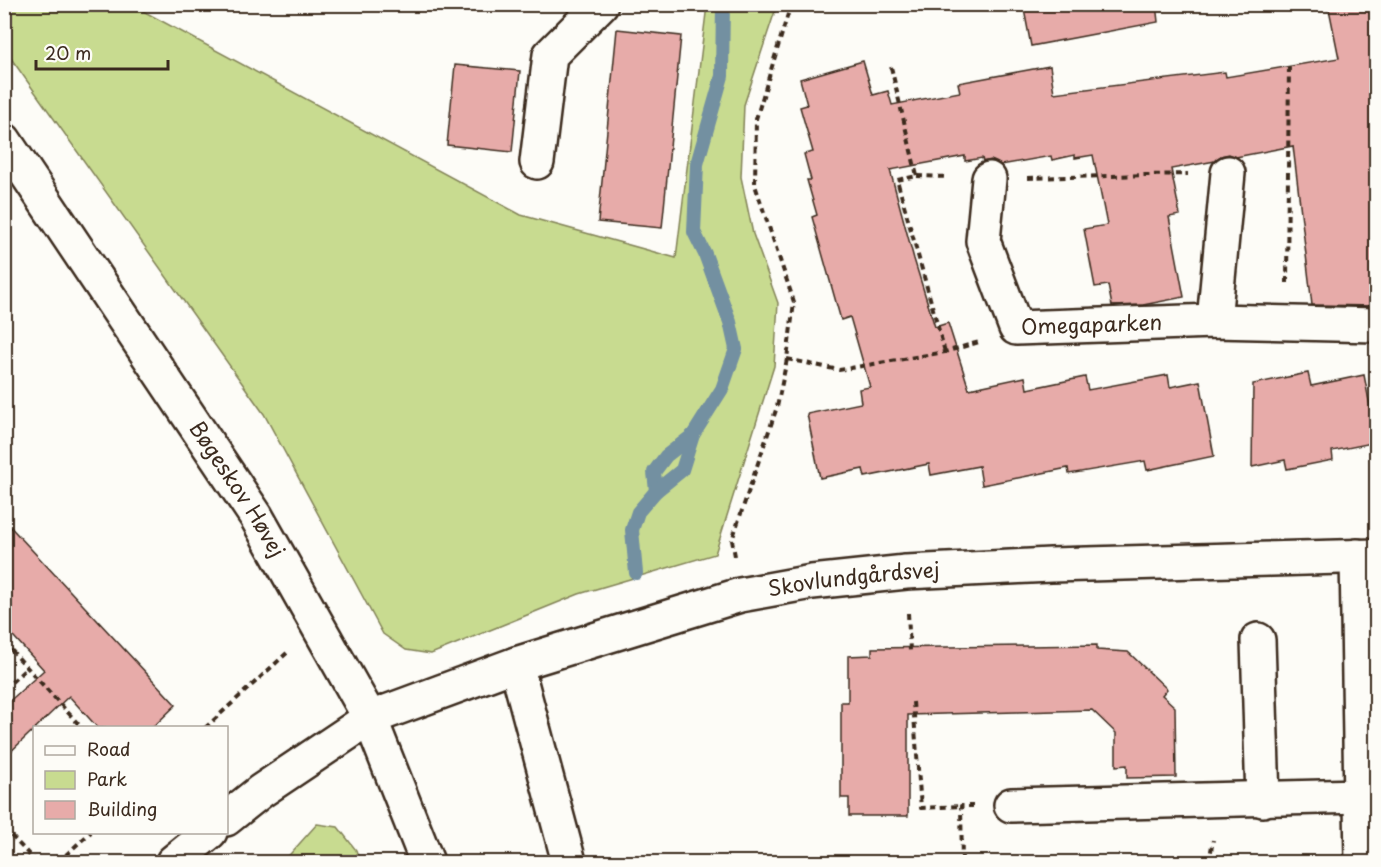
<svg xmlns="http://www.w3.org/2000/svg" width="1381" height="867" font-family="'Playpen Sans',sans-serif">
<rect width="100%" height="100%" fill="#fdfcf7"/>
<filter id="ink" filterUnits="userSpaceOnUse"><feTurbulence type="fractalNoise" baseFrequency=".0167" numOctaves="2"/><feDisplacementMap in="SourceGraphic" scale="12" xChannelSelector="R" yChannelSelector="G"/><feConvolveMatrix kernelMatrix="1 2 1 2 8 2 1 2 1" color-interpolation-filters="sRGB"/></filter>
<g filter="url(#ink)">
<g fill="#c8db90" stroke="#828257" stroke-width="1.5">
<polygon points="4,5 132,5 521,215 676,258 707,5 777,5 744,105 741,177 753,234 778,303 774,366 715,554 579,594 431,654 406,650 383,634 264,414 5,50"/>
<polygon points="317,824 338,827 356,850 360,862 283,862"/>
</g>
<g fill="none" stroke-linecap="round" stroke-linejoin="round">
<g stroke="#7390a1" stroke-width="14">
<polyline points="656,491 654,472 666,456 693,435"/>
<polyline points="636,573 632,530 638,512 656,491 682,470 693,435 722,389 736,349 730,322 705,254 694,232 697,164 722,76 723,4"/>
</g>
</g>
<g fill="#e7aba9" stroke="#3b2a1e" stroke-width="1.5">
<polygon points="1023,4 1156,4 1158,22 1031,46"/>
<polygon points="1328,4 1377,4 1377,306 1312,305 1293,146 1236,157 1229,154 1221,156 1215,161 1171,169 1180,215 1169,217 1184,297 1143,305 1112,306 1108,285 1095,287 1084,229 1107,225 1093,155 1075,158 1075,155 1052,160 1051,156 1001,165 991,160 983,162 982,158 965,161 965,156 890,170 914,259 935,327 948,323 969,389 1025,377 1027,389 1085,377 1088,390 1168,375 1170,387 1200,381 1214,456 1147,470 1145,461 1069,474 1068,468 982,485 979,466 931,475 929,464 865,477 863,469 820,478 807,414 861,403 859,389 870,387 850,317 841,320 812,217 817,215 807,180 811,180 804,154 813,152 800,107 807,105 800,79 863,61 873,95 888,91 892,105 960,92 958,83 1050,66 1054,93 1225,72 1226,77 1339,58"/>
<polygon points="617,29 681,36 662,228 598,222"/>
<polygon points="455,65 520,71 512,152 447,145"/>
<polygon points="1308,373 1311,386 1364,375 1377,442 1332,451 1333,460 1287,469 1285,460 1252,467 1253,384"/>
<polygon points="4,520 176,705 152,728 98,728 69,696 4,758 4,706 44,670 4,626"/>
<polygon points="1097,645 1097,650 1128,652 1167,689 1162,695 1175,707 1176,777 1127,778 1127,765 1116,766 1116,733 1092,710 908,715 908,816 849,816 849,798 841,798 841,702 848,702 848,656 872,655 872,648"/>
</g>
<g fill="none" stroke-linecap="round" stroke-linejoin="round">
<defs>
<g id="minor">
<path id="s1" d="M 4,140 L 256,516 L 370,718 L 427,862"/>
<polyline points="537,162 550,55 601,4"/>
<path id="s2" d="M 989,179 L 983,241 L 1016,328 L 1214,321 L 1376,325"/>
<polyline points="1214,321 1228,173"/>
<polyline points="1357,556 1362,862"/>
<polyline points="1258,640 1263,800"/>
<polyline points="516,664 569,862"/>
<polyline points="1011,805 1361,796"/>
<path id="s3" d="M 226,819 L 261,791 L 370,718 L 516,664 L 740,595 L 812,582 L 906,572 L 1051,565 L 1376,556"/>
<polyline points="173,862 210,832"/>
</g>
</defs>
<use href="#minor" stroke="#3b2a1e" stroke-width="38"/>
<g stroke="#3b2a1e" stroke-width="4" stroke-dasharray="6 4.5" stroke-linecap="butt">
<polyline points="857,4 858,12"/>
<polyline points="891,67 917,176 897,180 945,352"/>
<polyline points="917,176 948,177"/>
<polyline points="1028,178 1188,174"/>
<polyline points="1287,283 1289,64"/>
<polyline points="787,359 839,370 945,352 979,342"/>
<polyline points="735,556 732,540 777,407 787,359 794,302 755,185 756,119 791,4"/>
<polyline points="908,613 910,651"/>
<polyline points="4,642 82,728"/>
<polyline points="4,689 28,667"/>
<polyline points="913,702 921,808 961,806"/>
<polyline points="205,728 288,652"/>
<polyline points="4,828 36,862"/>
<polyline points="58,862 91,832"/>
<polyline points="962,862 961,806 973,806"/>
<polyline points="1209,862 1213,840"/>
</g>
<use href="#minor" stroke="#fdfcf7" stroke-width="33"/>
</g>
</g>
<g text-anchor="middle" stroke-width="5" stroke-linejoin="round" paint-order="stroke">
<g font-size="21" fill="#3b2a1e" stroke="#fdfcf7">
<text dy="7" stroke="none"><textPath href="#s2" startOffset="231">Omegaparken</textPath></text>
<text dy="7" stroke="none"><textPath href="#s1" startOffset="420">Bøgeskov Høvej</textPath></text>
<text dy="7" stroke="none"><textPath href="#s3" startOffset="681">Skovlundgårdsvej</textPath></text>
</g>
</g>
<rect width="1381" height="867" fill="none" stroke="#fdfcf7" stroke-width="24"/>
<rect x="12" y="12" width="1357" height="843" fill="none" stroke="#3b2a1e" stroke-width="2" filter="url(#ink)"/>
<rect x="33" y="726" width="195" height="108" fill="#fdfcf7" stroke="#afa8a0" stroke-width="1.5"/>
<rect x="45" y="746" width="30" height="9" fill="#fdfcf7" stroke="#afa8a0" stroke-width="1.5"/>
<text x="87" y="756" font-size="18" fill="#3b2a1e">Road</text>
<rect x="45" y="771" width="30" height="18" fill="#c8db90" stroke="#afa8a0" stroke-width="1.5"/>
<text x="87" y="786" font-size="18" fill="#3b2a1e">Park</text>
<rect x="45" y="801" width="30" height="18" fill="#e7aba9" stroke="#afa8a0" stroke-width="1.5"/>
<text x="87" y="816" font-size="18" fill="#3b2a1e">Building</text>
<path d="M36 60v9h132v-9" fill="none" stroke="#3b2a1e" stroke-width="3"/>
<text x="45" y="60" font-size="18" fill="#3b2a1e" stroke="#fdfcf7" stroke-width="4.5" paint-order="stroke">20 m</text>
</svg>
